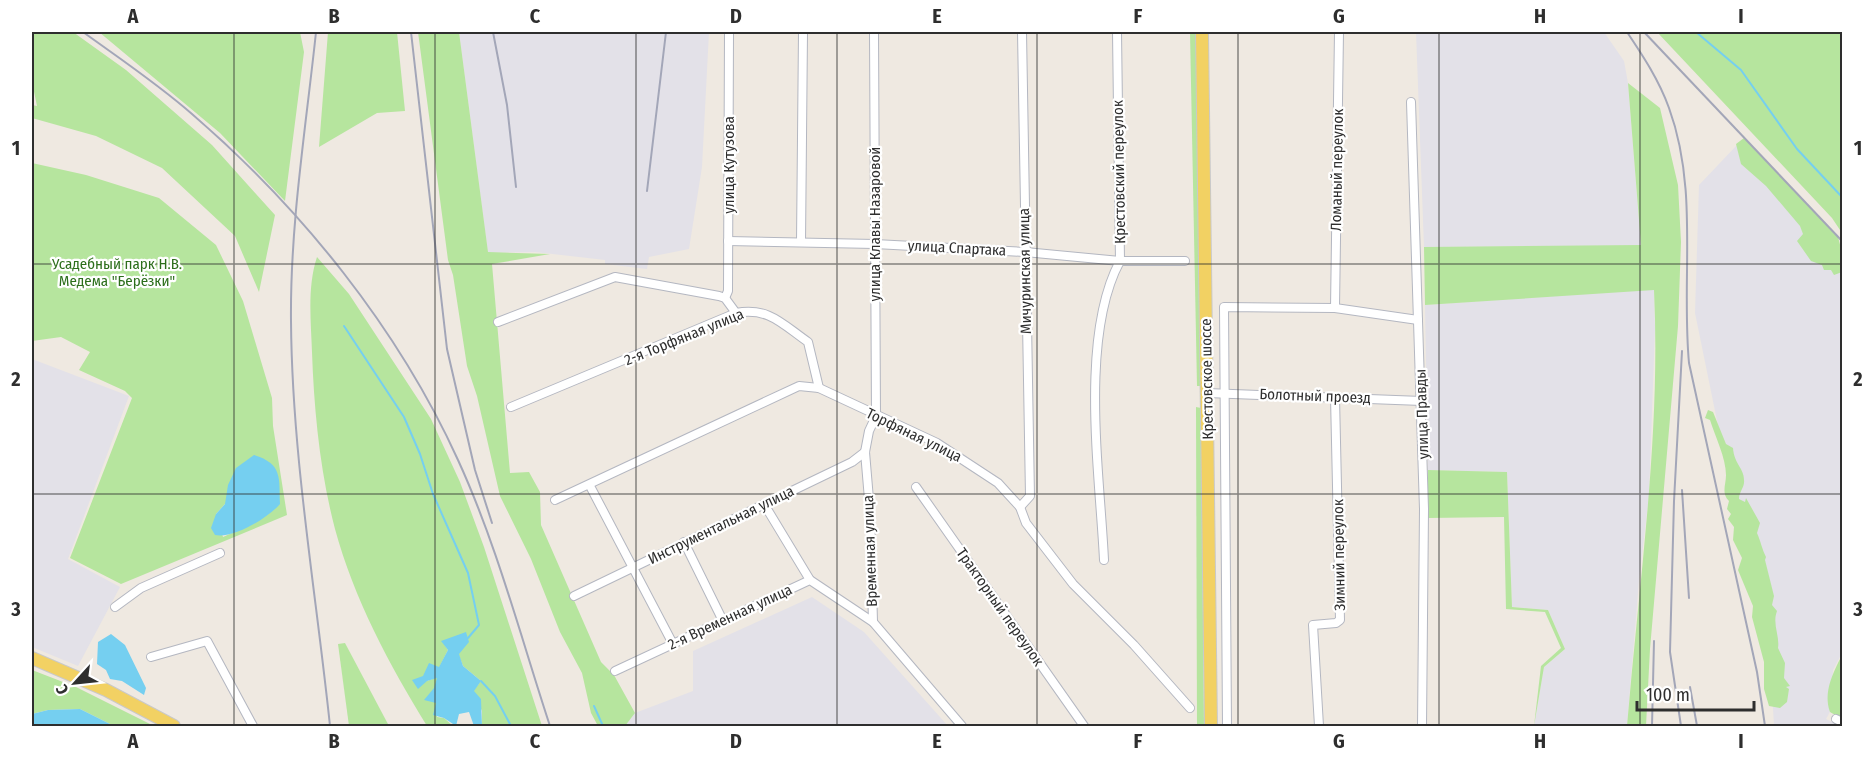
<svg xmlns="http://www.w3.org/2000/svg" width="1874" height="758" font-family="'Fira Sans Condensed',sans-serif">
<rect width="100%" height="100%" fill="#efe9e1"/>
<g fill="#e3e1e8">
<polygon points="459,32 709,32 702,167 689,249 649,257 647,269 605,264 605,260 535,252 488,253"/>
<polygon points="1416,32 1604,32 1624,61 1628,83 1641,246 1424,247"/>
<polygon points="1737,145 1842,257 1842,653 1833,670 1831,710 1826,719 1840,726 1774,726 1772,690 1695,313 1699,185"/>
<polygon points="1654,289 1655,328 1649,496 1639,580 1627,726 1534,726 1544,667 1565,649 1548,610 1512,607 1507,472 1428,470 1425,305"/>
<polygon points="32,359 129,396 68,559 120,587 78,666 32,647"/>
<polygon points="812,597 864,632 948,726 625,726 635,713 693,691 693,651"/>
</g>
<g fill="#b6e59e" fill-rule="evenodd">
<polygon points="32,32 73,32 126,70 212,145 275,215 259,292 235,236 162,168 96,136 32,118 32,105 37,106 32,82"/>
<polygon points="99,32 300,32 304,52 285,201 220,133"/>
<polygon points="328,32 397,32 405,111 377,113 319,147"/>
<polygon points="418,32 459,32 488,252 550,254 492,264 510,473 529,472 540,492 541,525 601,662 614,675 635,713 625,726 598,726 591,713 582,673 560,632 531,559 500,496 477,396 467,366 453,275 448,260"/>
<polygon points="1190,32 1196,32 1201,386 1197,386"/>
<polygon points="1657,32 1842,32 1842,233 1832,218"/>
<path d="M 1628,83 L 1660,108 L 1678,185 L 1681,242 L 1678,326 L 1650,649 L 1646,726 L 1627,726 C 1639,581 1661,436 1654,290 L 1425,305 L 1424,247 L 1641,245 Z"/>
<polygon points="1744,138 1838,237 1842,252 1842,272 1834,275 1831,270 1824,270 1822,265 1811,261 1797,241 1803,234 1800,226 1766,186 1741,164 1736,144"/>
<path d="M 32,163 L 86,175 L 159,198 L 216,245 L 243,301 L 272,398 L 273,426 L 287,515 L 121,584 L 70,558 L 132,398 L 125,391 L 79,370 L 90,352 L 61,337 L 32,341 ZM 225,504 L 245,527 L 223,537 L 216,514 Z"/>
<path d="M 317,257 L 349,294 L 431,419 L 460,482 L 484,547 L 542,726 L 482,726 L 482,711 L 473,691 L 481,681 L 463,666 L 458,653 L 442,641 L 448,650 L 439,668 L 427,681 L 438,677 L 435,688 L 437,717 L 444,718 L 453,726 L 427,726 C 389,664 354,599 335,529 C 320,472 314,410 312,352 C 311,322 307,287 317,257 Z"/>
<polygon points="1196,407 1201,408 1204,726 1197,726"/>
<path d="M 1708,410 L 1713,412 L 1726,444 L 1733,448 C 1734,464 1744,468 1744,480 C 1745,487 1739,492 1739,499 L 1745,502 L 1746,498 L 1760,523 L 1757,533 C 1761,542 1762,549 1766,557 L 1765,560 L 1774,596 L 1772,605 L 1777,611 C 1772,624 1780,636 1778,648 L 1785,663 L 1784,678 L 1790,686 L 1786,687 L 1789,689 L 1787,702 L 1780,708 L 1769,706 L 1764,689 L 1764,662 L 1752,617 L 1753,606 L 1738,570 L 1742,558 L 1733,540 L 1734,527 L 1728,519 L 1731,514 L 1727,509 L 1729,501 C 1721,493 1726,485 1726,475 C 1726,458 1715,436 1710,420 L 1705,418 Z"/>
<polygon points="1428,470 1507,472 1512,607 1548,610 1565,649 1544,667 1534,726 1541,666 1561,648 1545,612 1506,609 1504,517 1428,518"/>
<polygon points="345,643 389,726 349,726 338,644"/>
<path d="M 1842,655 L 1842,719 L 1830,712 C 1823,692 1833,673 1842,655 Z"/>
<polygon points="32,670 76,687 154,726 114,726 80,709 48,710 32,714"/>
</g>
<g fill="#75cff0">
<path d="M 254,455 C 283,464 279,478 280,504 C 268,518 233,539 215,535 L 211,528 L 216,514 L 225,504 L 228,485 L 236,468 Z"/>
<polygon points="466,632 469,642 459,654 463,666 481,681 474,691 481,699 482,726 474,726 469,712 459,714 456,726 444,718 433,715 436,703 424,700 434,688 437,678 427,681 418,689 412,680 423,676 429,663 439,667 448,650 441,641"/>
<polygon points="111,634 125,645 146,688 144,695 122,681 110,679 106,670 97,664 98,642"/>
<polygon points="80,709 114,726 32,726 32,714 48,710"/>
</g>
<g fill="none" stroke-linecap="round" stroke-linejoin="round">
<g stroke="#75cff0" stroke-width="2">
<polyline points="1696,32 1741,70 1797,149 1842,197"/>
<polyline points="344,326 404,417 420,454 433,494 468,573 479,625 468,638"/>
<polyline points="481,681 495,696 511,726"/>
<polyline points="594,706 603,726"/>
</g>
<defs>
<g id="street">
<polyline points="874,32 876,416 869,431 865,452 870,511 873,622 962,726"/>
<polyline points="1411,102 1424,509 1422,726"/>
<polyline points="728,241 875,244 1025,252 1120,261 1185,261"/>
<polyline points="801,242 803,32"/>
<polyline points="725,298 728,291 729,32"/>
<polyline points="1335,308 1339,32"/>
<polyline points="498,322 615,277 719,296 725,298 736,313"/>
<polyline points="1207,393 1422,401"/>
<path d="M 511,407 L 736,313 C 769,307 782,324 808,342 L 819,388"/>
<polyline points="590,486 673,644"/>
<polyline points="916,487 1084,726"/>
<polyline points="555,500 799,386 819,388 937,443 998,483 1020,507 1026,523 1073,584 1134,645 1190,708"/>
<polyline points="764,504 810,580"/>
<polyline points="1020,507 1030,496 1022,32"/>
<polyline points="684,542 723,621"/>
<path d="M 1104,560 C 1100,475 1079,337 1120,261 L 1117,32"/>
<polyline points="574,596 852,462 865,452"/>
<polyline points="115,607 141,588 220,553"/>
<polyline points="151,657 207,641 253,726"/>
<polyline points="615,671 810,580 873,622"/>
<polyline points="1836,719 1842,722"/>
<polyline points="1227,726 1224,307 1335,308 1418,320"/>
<polyline points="1319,726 1313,625 1336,623 1340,620 1335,397"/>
</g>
<g id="primary">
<polyline points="1202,32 1211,726"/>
<polyline points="32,658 106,690 174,726"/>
</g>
</defs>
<use href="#street" stroke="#b4b7c1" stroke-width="10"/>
<use href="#primary" stroke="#c9c9c9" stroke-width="14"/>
<use href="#street" stroke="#fff" stroke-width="8"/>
<use href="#primary" stroke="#f2d163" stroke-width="12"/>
<g stroke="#a3a6b8" stroke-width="2">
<path d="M 83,32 C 119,58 158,84 192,114 C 301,208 398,328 458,460 C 497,545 521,638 550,726"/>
<path d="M 316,32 C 306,127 290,224 291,321 C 292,456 316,592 330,726"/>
<polyline points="411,32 447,349 475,470 492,523"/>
<polyline points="493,32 507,105 516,187"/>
<path d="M 1627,32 C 1643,56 1659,80 1669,108 C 1699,190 1681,278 1689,363 L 1757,672 L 1765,726"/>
<polyline points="1644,32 1842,241"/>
<polyline points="647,191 666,32"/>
<polyline points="1682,490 1689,598"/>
<polyline points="1690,687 1697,726"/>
<polyline points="1652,726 1654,641"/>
<polyline points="1681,726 1670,652 1674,501 1682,351"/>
</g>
</g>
<path fill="none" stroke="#2e2e2e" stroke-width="1.5" stroke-opacity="0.55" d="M 234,32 L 234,726M 435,32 L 435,726M 636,32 L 636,726M 837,32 L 837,726M 1037,32 L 1037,726M 1238,32 L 1238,726M 1439,32 L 1439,726M 1640,32 L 1640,726M 32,264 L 1842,264M 32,494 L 1842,494"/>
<g text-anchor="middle" stroke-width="4.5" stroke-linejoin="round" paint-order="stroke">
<g font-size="15" fill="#2e2e2e" stroke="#fff">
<text transform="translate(729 165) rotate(-90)" y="5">улица Кутузова</text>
<text transform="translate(1337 170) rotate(-89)" y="5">Ломаный переулок</text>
<text transform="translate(1119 172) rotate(-91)" y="5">Крестовский переулок</text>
<text transform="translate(875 224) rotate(-90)" y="5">улица Клавы Назаровой</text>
<text transform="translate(957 248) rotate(3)" y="5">улица Спартака</text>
<text transform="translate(1025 271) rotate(-91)" y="5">Мичуринская улица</text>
<text transform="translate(684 337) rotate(-22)" y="5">2-я Торфяная улица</text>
<text transform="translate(1207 379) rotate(-91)" y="5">Крестовское шоссе</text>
<text transform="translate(1315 396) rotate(2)" y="5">Болотный проезд</text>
<text transform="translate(1422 414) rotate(-92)" y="5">улица Правды</text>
<text transform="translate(914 435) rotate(26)" y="5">Торфяная улица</text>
<text transform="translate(721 525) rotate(-26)" y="5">Инструментальная улица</text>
<text transform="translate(870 551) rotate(-92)" y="5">Временная улица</text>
<text transform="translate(1339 555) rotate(-91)" y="5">Зимний переулок</text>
<text transform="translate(1000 607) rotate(55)" y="5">Тракторный переулок</text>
<text transform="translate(730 617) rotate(-25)" y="5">2-я Временная улица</text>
</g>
<g font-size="15" fill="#2c6e1b" stroke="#fff">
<text x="117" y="269">Усадебный парк Н.В.<tspan x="117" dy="17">Медема "Берёзки"</tspan></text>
</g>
</g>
<rect width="1874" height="758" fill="none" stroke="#ffffff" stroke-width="66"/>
<g transform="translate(75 683) rotate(243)" stroke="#ffffff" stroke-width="4.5" paint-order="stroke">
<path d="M0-4.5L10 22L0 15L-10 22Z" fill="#2e2e2e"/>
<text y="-9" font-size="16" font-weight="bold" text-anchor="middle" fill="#2e2e2e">С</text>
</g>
<path d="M1637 701v9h117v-9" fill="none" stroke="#2e2e2e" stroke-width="3"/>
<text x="1646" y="701" font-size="18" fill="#2e2e2e" stroke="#ffffff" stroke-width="4.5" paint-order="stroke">100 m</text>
<rect x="33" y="33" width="1808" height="692" fill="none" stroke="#2e2e2e" stroke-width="2"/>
<g font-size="20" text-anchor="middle" font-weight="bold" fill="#2e2e2e">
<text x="133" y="23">A</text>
<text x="334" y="23">B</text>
<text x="535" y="23">C</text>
<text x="736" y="23">D</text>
<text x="937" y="23">E</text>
<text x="1138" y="23">F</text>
<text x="1339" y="23">G</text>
<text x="1540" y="23">H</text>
<text x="1741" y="23">I</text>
<text x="16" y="155">1</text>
<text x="1858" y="155">1</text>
<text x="16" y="386">2</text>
<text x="1858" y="386">2</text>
<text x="16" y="616">3</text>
<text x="1858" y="616">3</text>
<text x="133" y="748">A</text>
<text x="334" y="748">B</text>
<text x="535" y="748">C</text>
<text x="736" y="748">D</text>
<text x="937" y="748">E</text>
<text x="1138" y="748">F</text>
<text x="1339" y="748">G</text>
<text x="1540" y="748">H</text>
<text x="1741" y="748">I</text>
</g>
</svg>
